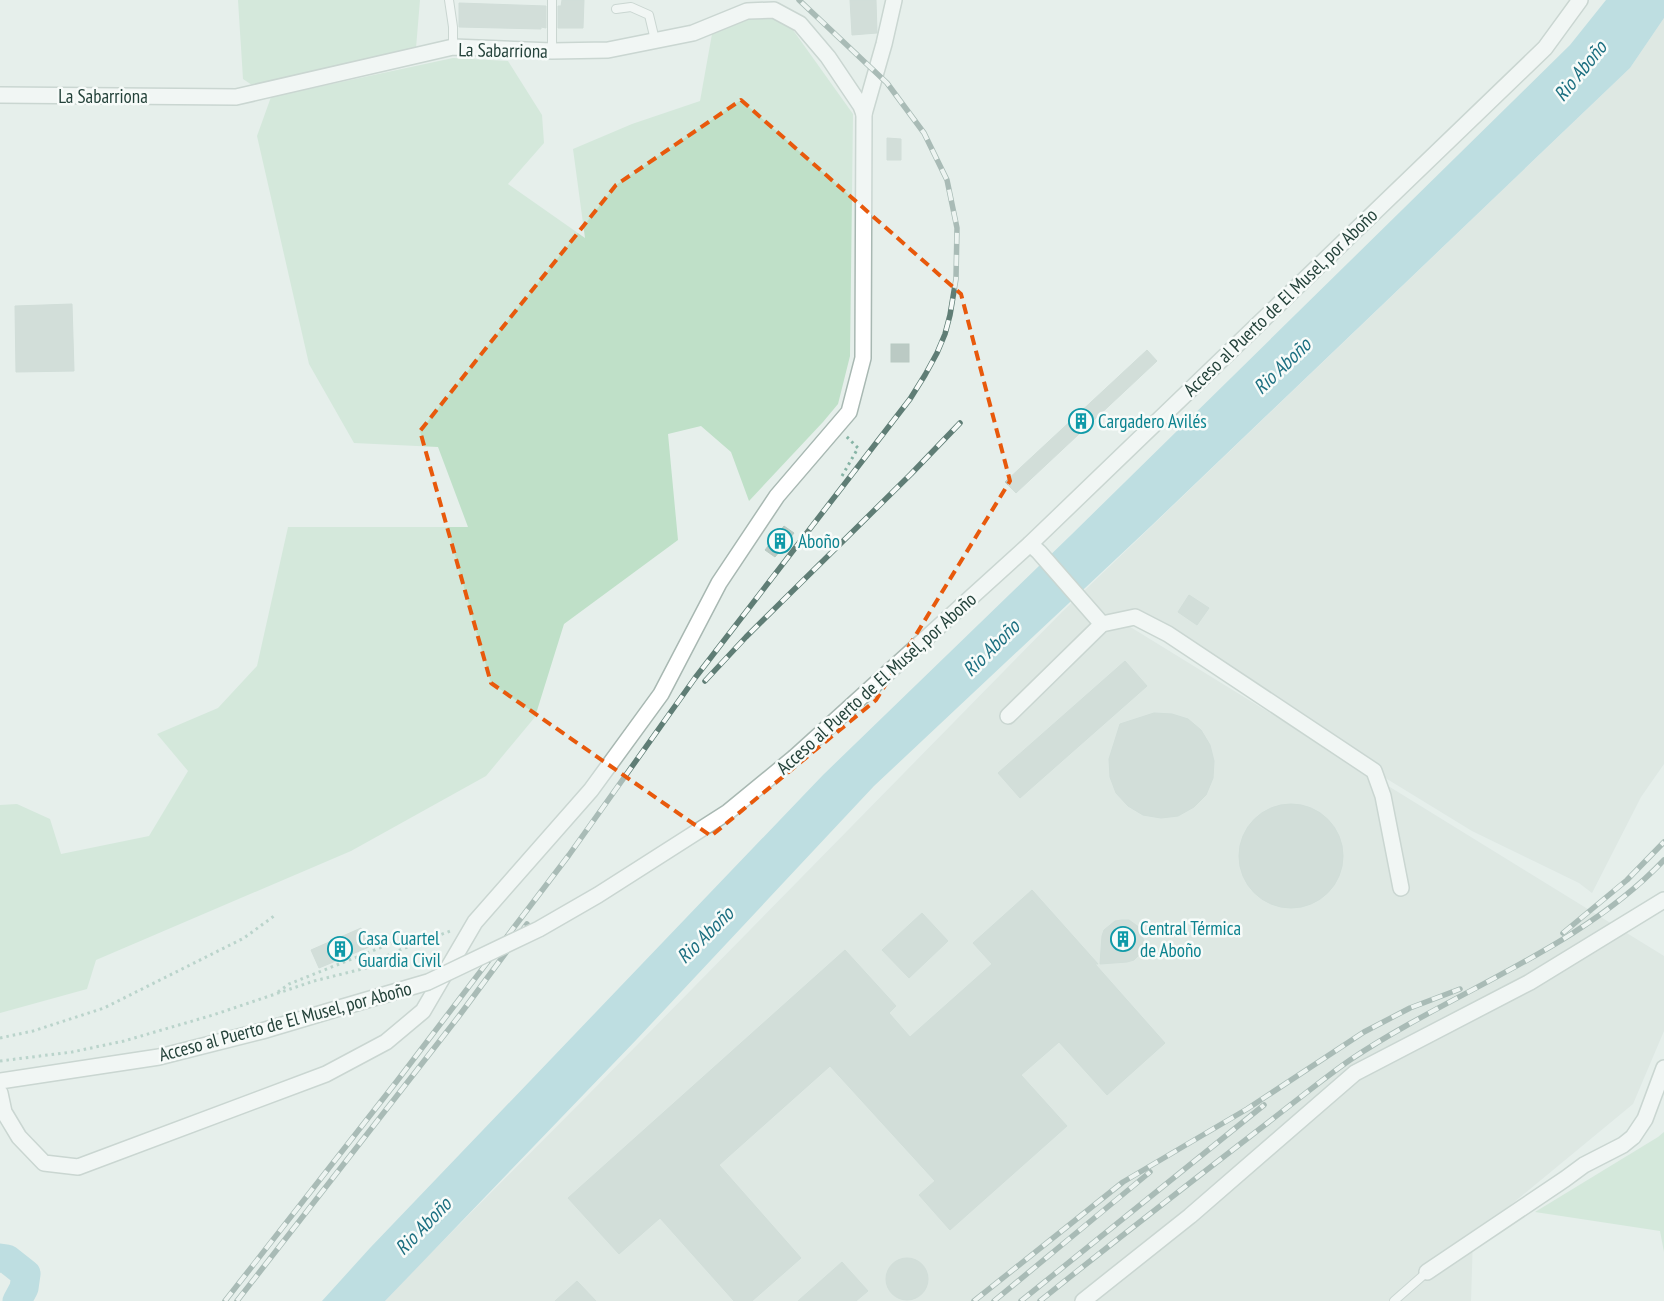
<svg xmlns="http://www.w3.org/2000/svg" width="1664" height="1301" font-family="'PT Sans Narrow',sans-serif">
<rect width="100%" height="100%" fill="#e6efeb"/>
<polygon fill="#d4dfda" points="1664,18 1664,764 1641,797 1592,893 1579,883 1472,831 1374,771 1168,634 1119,620 1664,956 1664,1031 1633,1104 1473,1236 1471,1301 385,1301 417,1267 587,1096 1062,612 1630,68"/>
<g fill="#bfe0c8">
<polygon points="238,0 420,0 416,48 252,85 243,79"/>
<polygon points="776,17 793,30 853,114 850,356 838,404 823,422 749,501 731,452 701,426 668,434 678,540 564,624 535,717 486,776 351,851 96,960 87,989 0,1013 0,805 17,804 50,819 61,854 149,836 188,771 157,734 218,708 257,666 288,527 468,527 438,447 354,443 309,364 257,136 271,97 453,58 508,61 542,115 544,143 508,184 585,238 573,149 632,124 700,101 712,34 749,18"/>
<polygon points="1664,1132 1664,1252 1660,1231 1535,1212 1658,1137"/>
</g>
<polygon fill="#8ec9d4" points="1606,0 1664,0 1664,18 1630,68 1150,527 874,786 637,1039 385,1301 322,1301 370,1248 823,775 1070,536 1570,45"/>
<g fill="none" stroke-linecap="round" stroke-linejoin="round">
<polyline stroke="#8ec9d4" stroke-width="29" points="0,1258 7,1259 26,1274 24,1288 17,1301"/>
</g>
<g fill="#bbcac4" stroke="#b8c9c2">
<polygon points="562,0 584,0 583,28 558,28 558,6 561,6"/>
<polygon points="850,0 876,0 877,33 852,35"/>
<polygon points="459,3 546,6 546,28 541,27 541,29 459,27"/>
<polygon points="887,138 901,139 901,160 887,160"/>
<polygon points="72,304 74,371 16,372 15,306"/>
<rect x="891" y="344" width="18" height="18"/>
<polygon points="1147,350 1157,361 1016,493 1005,482"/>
<polygon points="784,526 794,533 775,557 765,550"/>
<polygon points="1189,595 1209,608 1197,625 1178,612"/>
<polygon points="1125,661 1147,686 1020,798 998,773"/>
<polygon points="1154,713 1172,714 1188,719 1201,730 1210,745 1214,761 1213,778 1206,795 1194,807 1178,816 1161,818 1143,815 1128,806 1116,793 1110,777 1109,759 1120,724"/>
<circle cx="1291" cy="856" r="52"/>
<polygon points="1032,890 1098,964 1095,964 1165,1043 1107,1095 1059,1042 1021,1075 1067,1126 950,1230 919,1195 935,1181 830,1066 719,1165 801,1258 752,1301 734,1301 660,1218 619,1254 568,1198 845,950 896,1006 889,1013 910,1037 992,964 973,943"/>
<polygon points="922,913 948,941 909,978 882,950"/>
<polygon points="1122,920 1129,920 1140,928 1144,942 1143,949 1139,955 1134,960 1127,962 1100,964 1102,936 1104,930 1115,921"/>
<polygon points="361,928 369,947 319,968 311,950"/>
<circle cx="907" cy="1279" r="21"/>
<polygon points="842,1262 868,1291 856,1301 798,1301"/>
<polygon points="577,1281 596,1301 555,1301"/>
</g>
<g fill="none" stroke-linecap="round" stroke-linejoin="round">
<defs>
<g id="service">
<polyline points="449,0 453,27 453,47"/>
<polyline points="552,0 552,51"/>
<polyline points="616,9 631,7 649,15 655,40"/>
<polyline points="1394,1301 1427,1272"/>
</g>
<g id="minor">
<polyline points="0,95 236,97 453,47 552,51 608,50 693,33 747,11 774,10 800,24 828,57 861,106 864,114"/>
<polyline points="1030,544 1039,552 1102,624"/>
<polyline points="1008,716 1102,624 1135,617 1168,634 1374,771 1383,796 1401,888"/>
<polyline points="0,1093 4,1112 19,1137 44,1163 78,1167 326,1074 386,1042 423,1011 475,922 591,790 661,694 719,583 777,496 849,412 863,358 864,114 884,44 894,0"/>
<polyline points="1427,1272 1565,1179 1584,1165 1623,1145 1633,1137 1645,1119 1664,1068"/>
<polyline points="1083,1301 1190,1216 1355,1073 1530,982 1664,900"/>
</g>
<g id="tertiary">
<polyline points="795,757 1030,544 1545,48 1580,0"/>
<polyline points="0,1081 159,1057 262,1031 343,1007"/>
</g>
</defs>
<use href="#service" stroke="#a8b8b2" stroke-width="10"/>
<use href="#minor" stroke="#a8b8b2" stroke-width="18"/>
<use href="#tertiary" stroke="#a8b8b2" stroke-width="18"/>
<g stroke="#86b3a5" stroke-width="3" stroke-dasharray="2.5 4" stroke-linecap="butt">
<polyline points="842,476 858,448 846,436"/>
<polyline points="278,992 289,984 392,943 414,942"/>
<polyline points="0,1038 33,1031 104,1008 244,938 274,916"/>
<polyline points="0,1061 72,1052 124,1041 213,1015 314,981 366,968 392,953 453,930"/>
</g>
<use href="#service" stroke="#fff" stroke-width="8"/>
<use href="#minor" stroke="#fff" stroke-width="15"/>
<use href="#tertiary" stroke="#fff" stroke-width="15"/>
<defs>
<g id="rail">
<polyline points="705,681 746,637 911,474 960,423"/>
<polyline points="1563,933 1627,880 1664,842"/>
<polyline points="225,1301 397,1081 569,855 695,678 910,399 925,375 937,353 945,334 950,315 956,279 957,228 947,180 924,133 887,83 799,0"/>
<polyline points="237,1301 459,1016 527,924"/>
<polyline points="974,1301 1123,1182 1247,1109 1364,1032 1410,1008 1460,989"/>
<polyline points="994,1301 1150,1172"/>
<polyline points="1021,1301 1264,1105"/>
<path d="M 1040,1301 C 1113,1242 1187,1185 1261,1128 C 1291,1105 1320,1081 1350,1060 C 1451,992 1580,949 1664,860"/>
</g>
</defs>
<use href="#rail" stroke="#5f7d75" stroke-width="5.5"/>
<use href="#rail" stroke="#f7fbf9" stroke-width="4" stroke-dasharray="11" stroke-linecap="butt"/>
<defs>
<polyline id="tertiary-bridge" points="343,1007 428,982 539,929 598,895 728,812 795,757"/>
</defs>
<use href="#tertiary-bridge" stroke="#a8b8b2" stroke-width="18" stroke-linecap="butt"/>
<use href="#tertiary-bridge" stroke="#fff" stroke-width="15"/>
</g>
<path d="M0 0H1664V1301H0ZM 741,100 L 961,294 L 1010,481 L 876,700 L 711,836 L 491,683 L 420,431 L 616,185 Z" fill="#e6efeb" fill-opacity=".55" fill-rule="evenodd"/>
<path fill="none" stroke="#e8590c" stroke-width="4" stroke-dasharray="10 6" stroke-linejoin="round" d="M 741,100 L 961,294 L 1010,481 L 876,700 L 711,836 L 491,683 L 420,431 L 616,185 Z"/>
<defs>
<symbol id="building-ring" viewBox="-11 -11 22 22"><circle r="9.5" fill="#f7fbf9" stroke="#0f9aa8" stroke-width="1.5"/><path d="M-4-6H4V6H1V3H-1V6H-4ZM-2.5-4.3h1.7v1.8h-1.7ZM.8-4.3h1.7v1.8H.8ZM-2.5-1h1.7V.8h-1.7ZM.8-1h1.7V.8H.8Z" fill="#0f9aa8"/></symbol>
</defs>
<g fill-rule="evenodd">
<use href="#building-ring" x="1067" y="407" width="28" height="28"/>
<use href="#building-ring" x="766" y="527" width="28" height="28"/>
<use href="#building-ring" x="1109" y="925" width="28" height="28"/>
<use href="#building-ring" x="326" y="935" width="28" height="28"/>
</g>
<g text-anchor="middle" stroke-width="5" stroke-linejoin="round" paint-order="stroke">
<g font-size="19" fill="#24423a" stroke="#f7fbf9">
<text transform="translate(503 50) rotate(1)" y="7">La Sabarriona</text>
<text x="103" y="103">La Sabarriona</text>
<text transform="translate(1280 302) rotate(-44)" y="7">Acceso al Puerto de El Musel, por Aboño</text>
<text transform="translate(876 683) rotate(-42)" y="7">Acceso al Puerto de El Musel, por Aboño</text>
<text transform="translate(285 1021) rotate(-15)" y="7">Acceso al Puerto de El Musel, por Aboño</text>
</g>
<g font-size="19" fill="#0d838f" stroke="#f7fbf9" text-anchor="start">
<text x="1098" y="428">Cargadero Avilés</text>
<text x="798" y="548">Aboño</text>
<text x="1140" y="935">Central Térmica<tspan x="1140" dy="22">de Aboño</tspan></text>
<text x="358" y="945">Casa Cuartel<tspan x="358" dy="22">Guardia Civil</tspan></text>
</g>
<g font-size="20" font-style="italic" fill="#1c6f80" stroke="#f7fbf9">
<text transform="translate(1580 71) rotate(-51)" y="7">Rio Aboño</text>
<text transform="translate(1282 366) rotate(-44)" y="7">Rio Aboño</text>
<text transform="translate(991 648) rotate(-45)" y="7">Rio Aboño</text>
<text transform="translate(705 935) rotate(-45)" y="7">Rio Aboño</text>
<text transform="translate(423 1226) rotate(-46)" y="7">Rio Aboño</text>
</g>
</g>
</svg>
